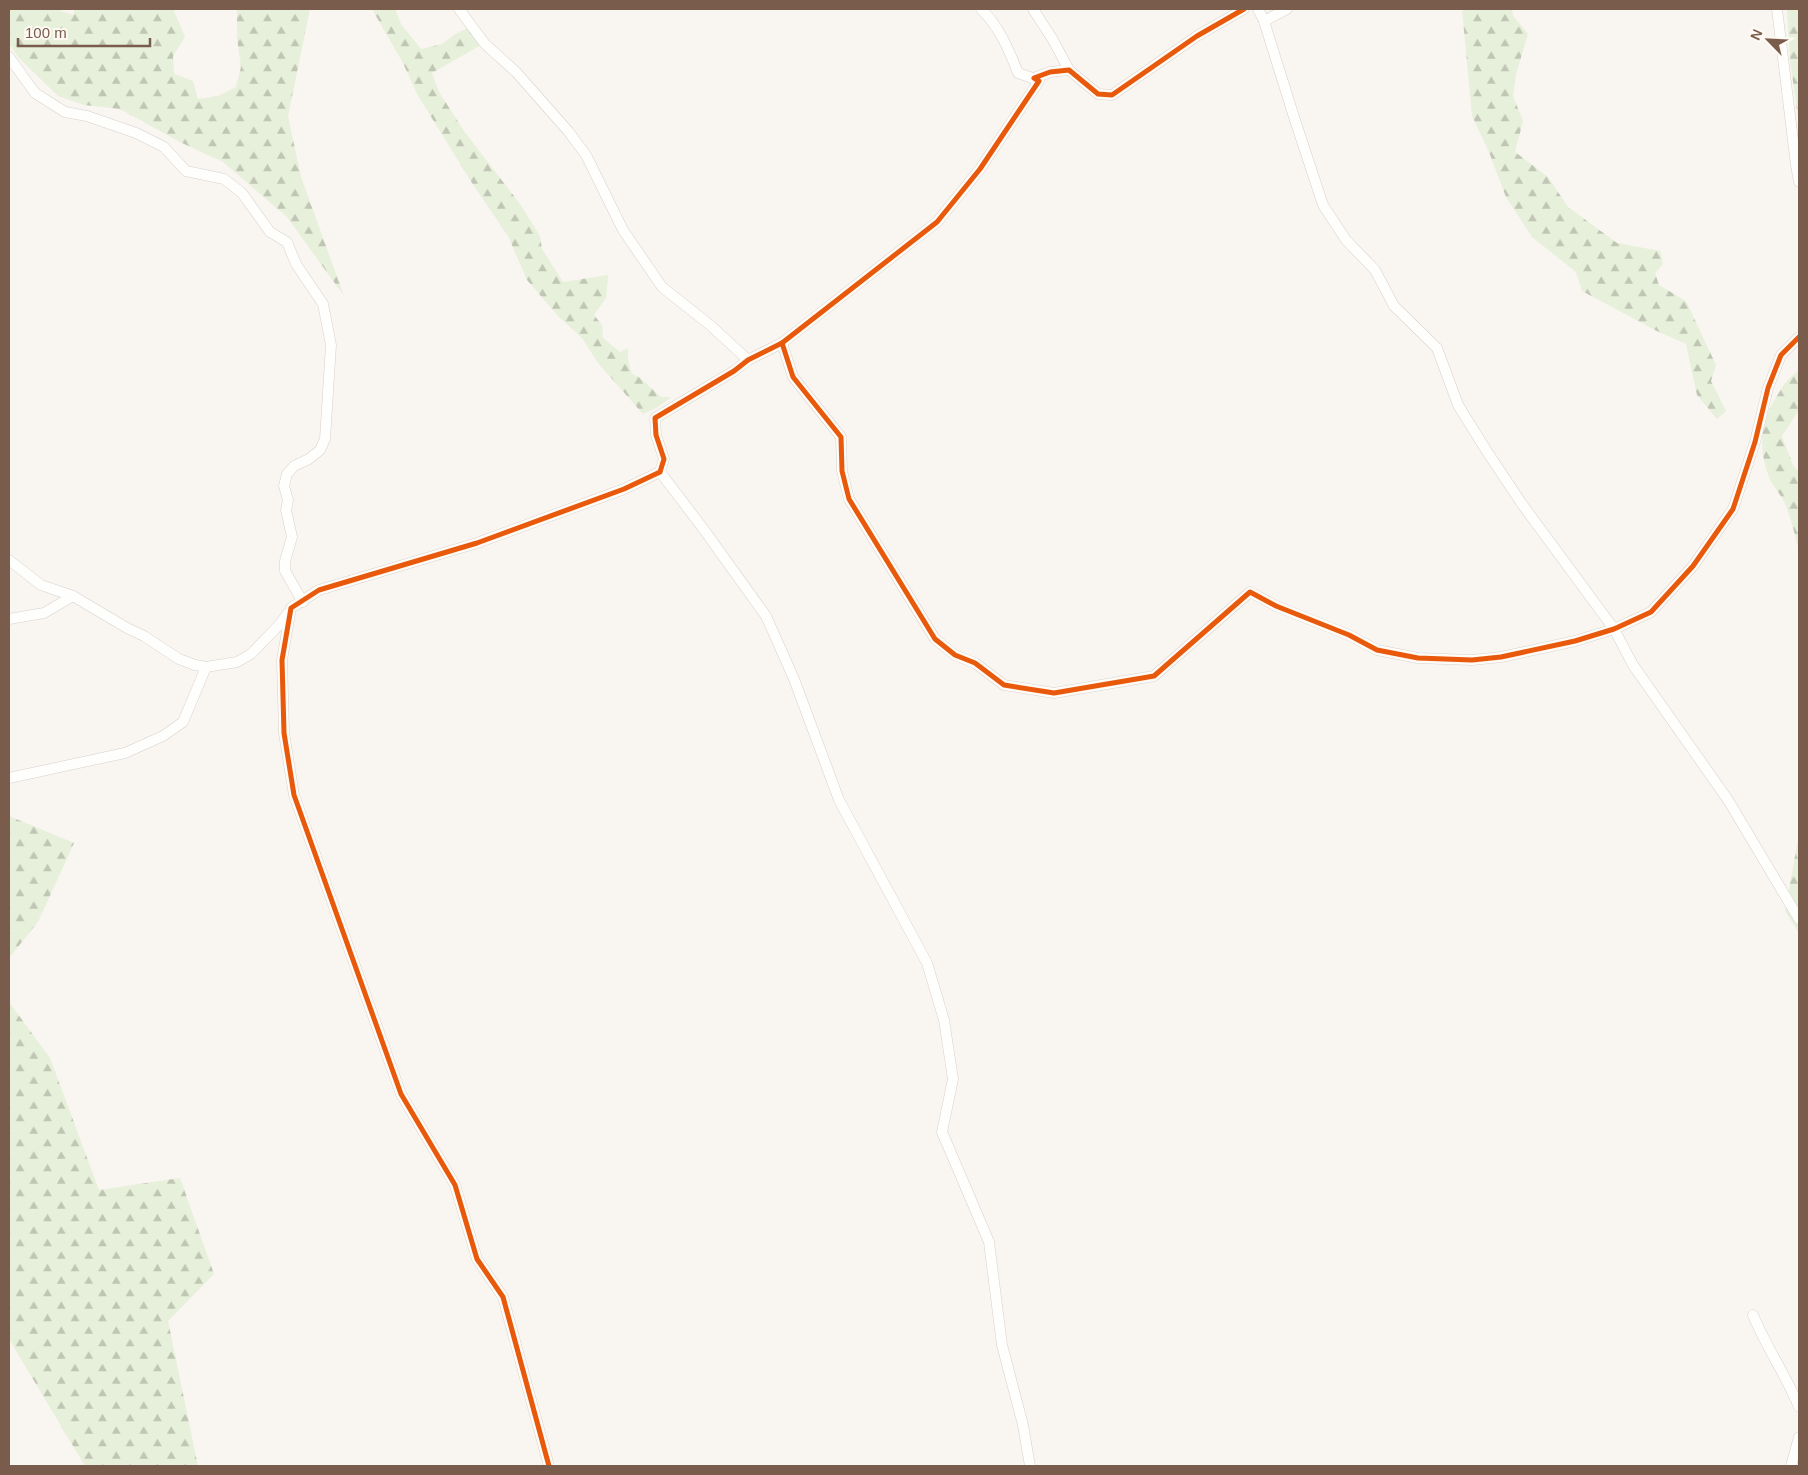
<svg xmlns="http://www.w3.org/2000/svg" width="1808" height="1475" font-family="Arial,sans-serif">
<defs>
<pattern id="forest-firs" width="22" height="20" patternUnits="userSpaceOnUse" patternTransform="scale(1.25)"><rect width="22" height="20" fill="#e7f0db"/><path d="M5 1l3.5 6h-7zM16 11l3.5 6h-7z" fill="#c0c6b4"/></pattern>
</defs>
<rect width="100%" height="100%" fill="#f9f5f0"/>
<g fill="url(#forest-firs)">
<polygon points="9,9 61,9 61,11 74,15 74,9 173,9 185,37 173,56 174,74 193,81 198,99 218,96 236,87 241,67 237,38 237,9 310,9 288,116 301,177 344,296 287,217 223,162 182,143 120,109 84,105 58,96 19,58 9,44"/>
<polygon points="372,9 395,9 401,24 421,49 442,44 454,35 469,27 481,45 432,73 439,92 464,131 520,204 540,236 542,249 563,282 608,275 606,298 594,315 602,325 603,338 620,352 628,348 628,360 632,374 639,377 661,397 671,397 658,407 643,414 598,363 582,338 558,316 527,280 508,236 472,183 417,94 403,63"/>
<polygon points="1462,9 1512,9 1513,16 1528,34 1516,74 1513,96 1523,121 1515,152 1548,177 1568,207 1617,243 1660,251 1663,264 1655,273 1659,285 1686,301 1716,365 1711,381 1726,411 1717,419 1697,395 1686,344 1657,331 1582,291 1576,272 1532,237 1506,197 1489,152 1472,116"/>
<polygon points="1787,9 1799,9 1799,125 1790,60"/>
<path d="M 1799,371 L 1799,410 L 1782,436 L 1793,465 L 1799,472 L 1799,551 C 1795,536 1792,521 1786,506 C 1782,495 1772,486 1769,477 C 1758,449 1760,421 1777,396 C 1783,386 1788,377 1799,371 Z"/>
<polygon points="9,816 74,843 38,922 9,958"/>
<polygon points="1799,834 1799,933 1785,911"/>
<polygon points="9,1002 50,1058 99,1190 180,1178 214,1274 168,1321 198,1466 85,1466 9,1339"/>
</g>
<g fill="none" stroke-linecap="round" stroke-linejoin="round">
<defs>
<g id="minor">
<polyline points="459,9 485,44 516,72 568,131 586,155 623,230 662,287 710,325 748,360"/>
<path d="M 981,9 C 999,26 1009,50 1018,73 L 1038,80"/>
<polyline points="1033,9 1053,40 1069,70"/>
<polyline points="1258,9 1264,21 1294,117 1323,205 1346,240 1375,270 1394,306 1437,348 1458,405 1486,450 1522,504 1614,629 1633,665 1728,800 1799,919"/>
<polyline points="1777,9 1796,165 1799,182"/>
<polyline points="1264,21 1287,9"/>
<polyline points="9,57 35,93 65,112 87,116 136,133 164,147 186,171 224,179 242,193 270,232 287,242 296,264 323,304 331,345 325,439 320,450 309,459 294,466 287,474 284,486 288,500 286,510 292,537 285,561 285,571 303,602"/>
<polyline points="782,343 793,377 841,437 842,471 849,499 935,639 955,655 975,663 1004,685 1054,693 1154,676 1250,592 1276,606 1349,635 1377,650 1418,658 1472,660 1501,657 1575,641 1614,629 1651,612 1693,566 1733,509 1755,442 1768,388 1781,355 1799,337"/>
<polyline points="660,472 702,527 766,616 794,679 839,800 927,963 944,1020 953,1079 942,1132 989,1242 1002,1345 1023,1425 1030,1466"/>
<polyline points="9,560 41,585 73,596 127,628 144,636 179,659 195,665 206,667 237,662 251,654 280,624 288,613"/>
<polyline points="9,619 44,613 73,596"/>
<polyline points="9,778 125,753 163,736 183,722 206,667"/>
<path d="M 1753,1315 C 1766,1347 1786,1375 1799,1407"/>
<polyline points="549,1466 503,1297 477,1259 455,1185 401,1094 294,795 284,733 282,660 291,608 319,590 477,543 624,489 660,472 664,459 656,435 655,418 734,371 748,360 782,343 937,222 980,169 1039,81 1034,78 1050,72 1069,70 1098,94 1112,95 1197,36 1244,9"/>
<polyline points="1791,1466 1799,1437"/>
</g>
</defs>
<use href="#minor" stroke="#d7d1cb" stroke-width="11"/>
<use href="#minor" stroke="#fefefd" stroke-width="10"/>
<defs>
<g id="cycleway">
<polyline points="782,343 793,377 841,437 842,471 849,499 935,639 955,655 975,663 1004,685 1054,693 1154,676 1250,592 1276,606 1349,635 1377,650 1418,658 1472,660 1501,657 1575,641 1614,629 1651,612 1693,566 1733,509 1755,442 1768,388 1781,355 1799,337"/>
<polyline points="549,1466 503,1297 477,1259 455,1185 401,1094 294,795 284,733 282,660 291,608 319,590 477,543 624,489 660,472 664,459 656,435 655,418 734,371 748,360 782,343 937,222 980,169 1039,81 1034,78 1050,72 1069,70 1098,94 1112,95 1197,36 1244,9"/>
</g>
</defs>
<use href="#cycleway" stroke="#fffaf3" stroke-width="8"/>
<use href="#cycleway" stroke="#e8590c" stroke-width="5"/>
</g>
<rect width="1808" height="1475" fill="none" stroke="#7a5c4d" stroke-width="20"/>
<g transform="translate(1768 40) rotate(294)" stroke="#fffaf3" stroke-width="4" paint-order="stroke">
<path d="M0-4L9 19L0 12L-9 19Z" fill="#7a5c4d"/>
<text y="-8" font-size="14" font-weight="bold" text-anchor="middle" fill="#7a5c4d">N</text>
</g>
<path d="M18 38v8h132v-8" fill="none" stroke="#7a5c4d" stroke-width="2.5"/>
<text x="25" y="38" font-size="15" fill="#7a5c4d" stroke="#fffaf3" stroke-width="4" paint-order="stroke">100 m</text>
</svg>
